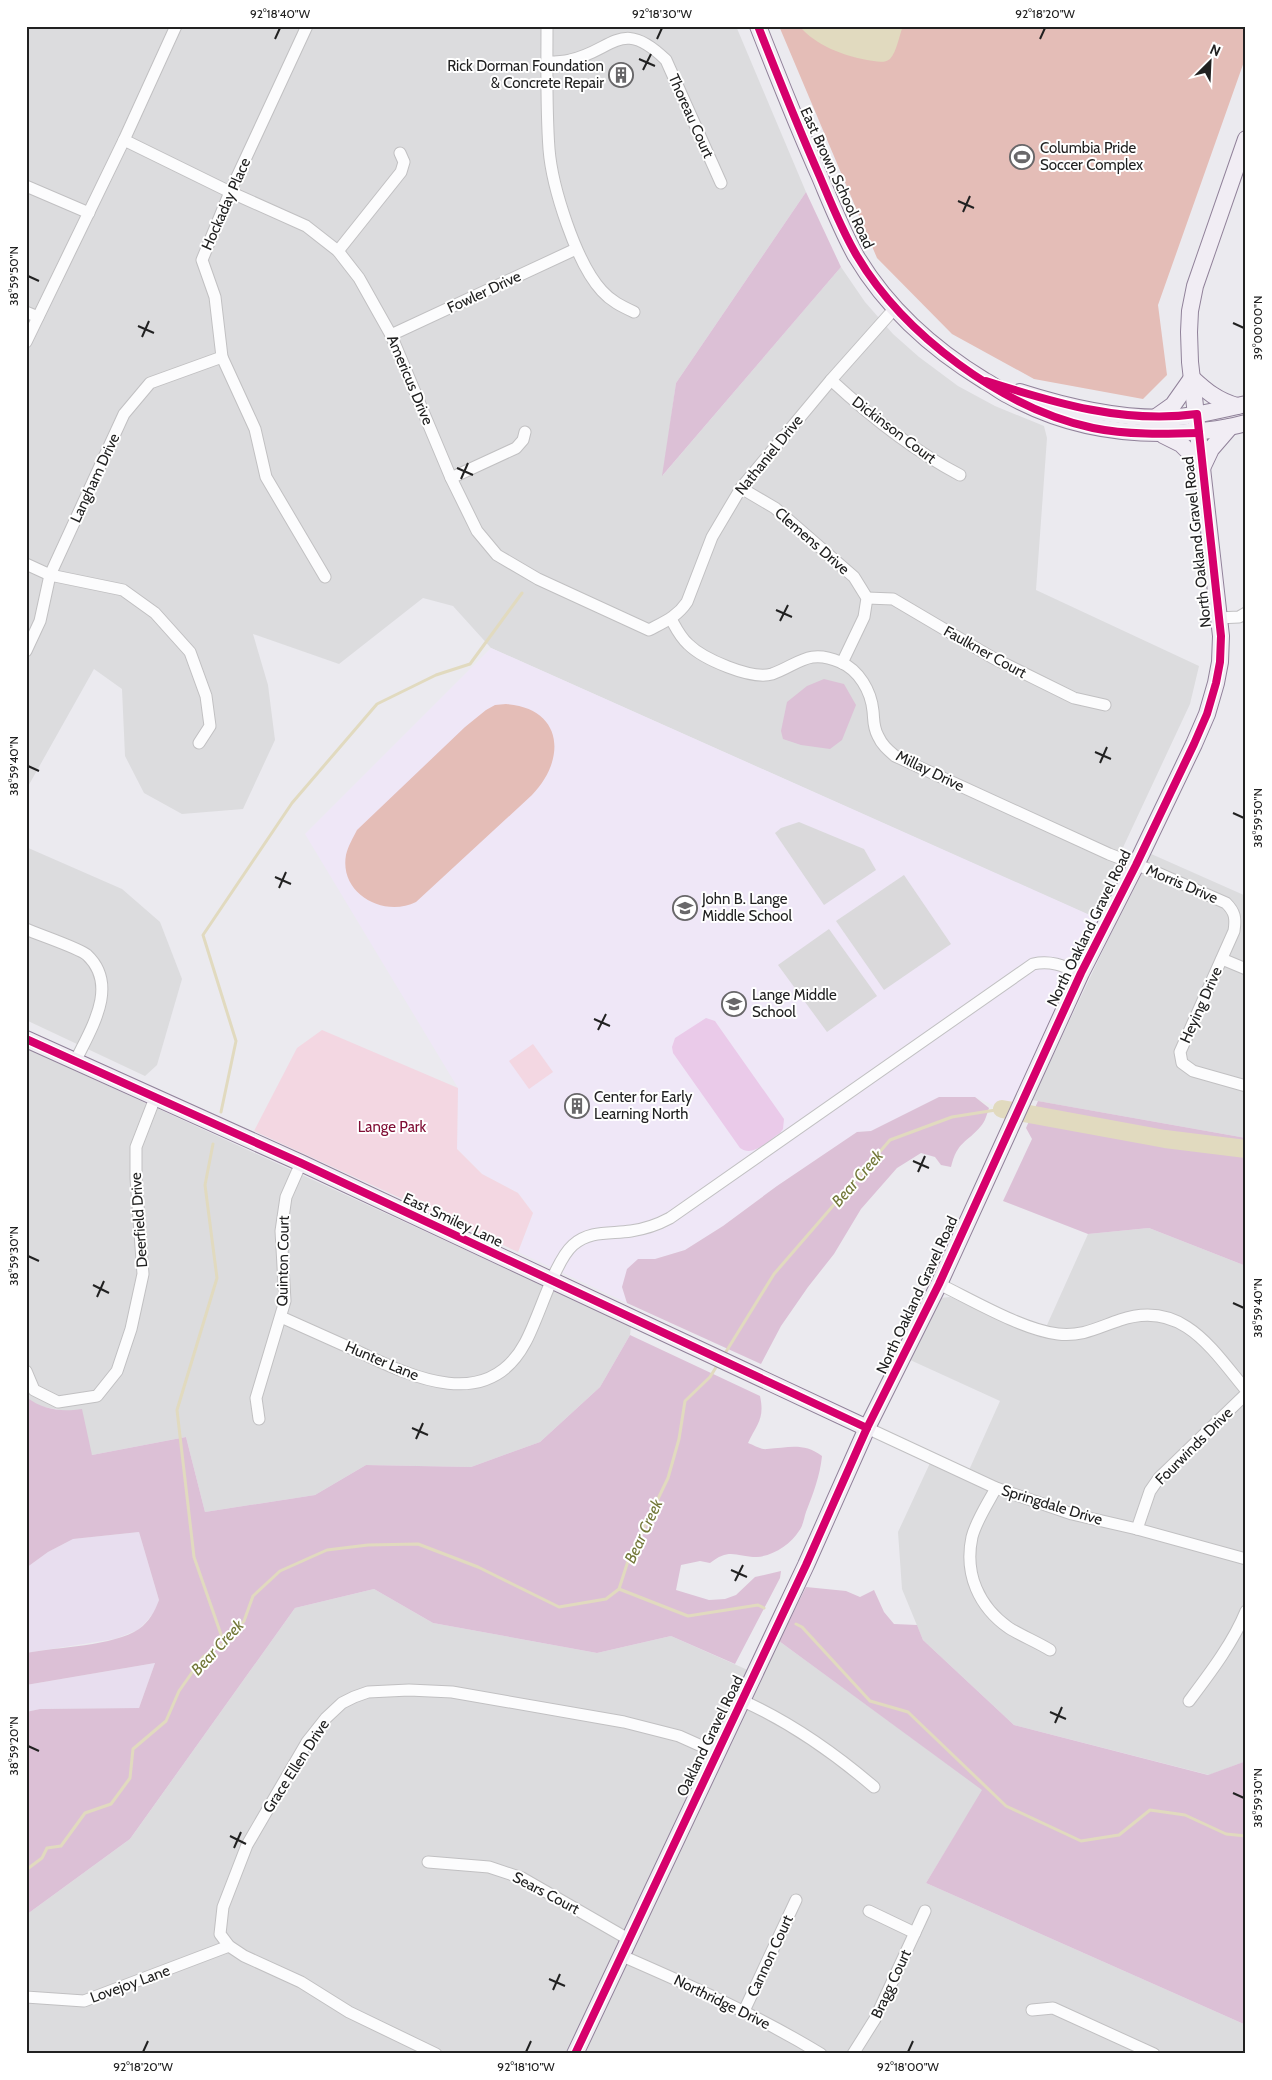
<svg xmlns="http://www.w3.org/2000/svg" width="1272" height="2080" font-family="Cabin,sans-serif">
<rect width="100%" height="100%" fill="#ebeaef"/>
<g fill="#dcdcde">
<polygon points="26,26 736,26 806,192 676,383 663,475 841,267 865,302 893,334 919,357 958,386 995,406 1044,426 1047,438 1036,590 1199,666 1190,704 1091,916 491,648 453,606 423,598 339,664 253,634 268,685 275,740 243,809 182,814 144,793 125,756 122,689 94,669 26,790"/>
<polygon points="26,847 122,889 160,922 182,979 157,1065 145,1076 26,1020"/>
<polygon points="1149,853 1246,896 1246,1138 1032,1100"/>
<polygon points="26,1048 631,1326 630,1335 600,1387 540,1442 471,1467 366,1465 315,1495 205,1512 186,1437 92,1455 66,1411 38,1406 26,1397"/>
<polygon points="1149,1228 1246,1266 1246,1761 1209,1775 1014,1725 923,1640 902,1589 898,1532 930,1463 965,1479 1000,1401 908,1359 940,1298 950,1297 1031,1334 1044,1338 1047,1325 1088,1234"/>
<polygon points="374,1589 433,1623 597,1653 671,1636 750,1671 569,2054 26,2054 26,1915 130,1839 295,1608"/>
<polygon points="779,1641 983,1790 926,1883 1246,2025 1246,2054 583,2054"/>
</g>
<polygon fill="#efe7f7" points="491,648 1101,920 1007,1111 975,1097 939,1097 871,1131 857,1132 777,1186 723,1226 685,1250 655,1259 638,1259 622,1287 627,1303 518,1252 533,1213 518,1193 482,1174 457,1149 458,1088 305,834"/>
<g fill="#e8deef">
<polygon points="139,1532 159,1600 155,1611 145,1623 138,1630 115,1639 26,1653 26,1568 48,1552 73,1539"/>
<polygon points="155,1663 139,1708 40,1709 26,1712 26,1685"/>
</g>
<path fill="#eacae9" d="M 706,1018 L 715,1021 L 717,1024 L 784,1119 L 783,1129 L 780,1133 C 769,1140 753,1158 740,1148 L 673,1053 L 672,1047 L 675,1038 Z"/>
<g fill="#dcc0d6">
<polygon points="806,192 841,267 662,476 676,383"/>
<polygon points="824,679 844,684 856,705 842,740 830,749 801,745 783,739 781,731 787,702 807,686"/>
<path d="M 939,1097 L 975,1097 L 989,1108 C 987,1114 985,1122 981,1126 C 967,1143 957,1141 951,1167 L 941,1165 L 935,1157 L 921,1153 L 897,1168 L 861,1209 L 834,1254 L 808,1287 L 781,1326 L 761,1364 L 627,1303 L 622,1287 L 627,1269 L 638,1259 L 655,1259 L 685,1250 L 723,1226 L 777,1186 L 857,1132 L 871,1131 Z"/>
<polygon points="1038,1101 1246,1138 1246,1266 1149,1228 1088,1234 1003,1201 1032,1139 1026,1128"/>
<path d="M 630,1335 L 760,1396 C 765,1419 757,1424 748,1443 C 754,1445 761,1450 767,1449 C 788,1448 803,1442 822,1456 C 820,1476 813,1494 806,1512 C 804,1518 803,1526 799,1531 C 791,1544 773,1556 757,1557 C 736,1557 730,1547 710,1563 L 700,1561 L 681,1565 L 676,1590 L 709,1600 L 725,1599 L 736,1595 L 755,1577 L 781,1571 L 780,1578 L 735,1664 L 671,1636 L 597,1653 L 433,1623 L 374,1589 L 295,1608 L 130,1839 L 26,1915 L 26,1712 L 40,1709 L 139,1708 L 155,1663 L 26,1685 L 26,1653 C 57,1647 114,1646 139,1629 C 149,1622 155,1611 159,1600 L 139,1532 L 73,1539 L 48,1552 L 26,1568 L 26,1397 C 44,1410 61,1412 82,1409 L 92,1455 L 186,1437 L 205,1512 L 315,1495 L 366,1465 L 471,1467 L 540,1442 L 600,1387 Z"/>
<polygon points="806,1587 846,1591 860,1597 874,1590 884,1612 894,1624 917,1625 923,1640 1014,1725 1208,1775 1246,1761 1246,2025 926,1883 982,1790 779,1641"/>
</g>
<g fill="#f3d7e2">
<polygon points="322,1030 458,1088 457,1149 482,1174 518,1193 533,1213 518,1252 254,1131 297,1048"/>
<polygon points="533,1044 553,1072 529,1089 509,1061"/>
</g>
<g fill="#e4bdb7">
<polygon points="779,26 1246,26 1246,56 1158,305 1167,375 1143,399 1034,379 952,334 877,258"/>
<path d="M 506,704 C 563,708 567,759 532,795 L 416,902 C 384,918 339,894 346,855 C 348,846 353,838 357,830 L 465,727 L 486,710 L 495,705 Z"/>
</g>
<g fill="#dad9db">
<polygon points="799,822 864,849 876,870 824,905 775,833 781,828"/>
<polygon points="904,875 951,944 884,990 836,921"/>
<polygon points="829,929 877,996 827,1032 778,965"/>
</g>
<path fill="#e1dabf" d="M 799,26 L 903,26 C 899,36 897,51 890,59 C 884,64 874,61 867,60 C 842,55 817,46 799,26 Z"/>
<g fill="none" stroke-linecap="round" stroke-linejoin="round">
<g stroke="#e1dabf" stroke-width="3">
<polyline points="221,1112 236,1041 203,935 292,803 377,704 436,675 470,664 522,593"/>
<polyline points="213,1144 205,1185 217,1278 177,1410 194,1557 224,1643"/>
<polyline points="724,1355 774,1274 890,1140 952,1117 1002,1109"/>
<polyline points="619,1589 688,1616 758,1605 764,1608"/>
<polyline points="796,1624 802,1627 870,1701 908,1712 1006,1806 1081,1841 1119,1835 1150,1810 1185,1815 1226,1834 1246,1836"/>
<polyline points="26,1870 42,1858 47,1848 61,1846 85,1813 111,1804 130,1778 133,1749 166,1721 179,1691 203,1657 224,1643 244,1621 253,1596 280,1571 327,1550 368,1545 418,1544 478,1567 559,1607 606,1599 619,1589 628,1561 668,1478 679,1439 685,1401 710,1377 718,1364"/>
</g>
<polyline stroke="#e1dabf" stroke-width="18" points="1002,1109 1165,1139 1246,1149"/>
<defs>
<g id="street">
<polyline points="307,26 230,192 202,260 215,297 222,357 255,429 266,477 325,577"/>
<path d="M 547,26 C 547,67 546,108 549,149 C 552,187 576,263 602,291 C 611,301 621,306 634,312"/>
<path d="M 547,62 C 554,62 563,62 570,60 C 613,51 621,16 666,60 L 721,183"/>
<path d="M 124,140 L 230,192 L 306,226 L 338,251 L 359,278 L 391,335 L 451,478 L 477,531 L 497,555 L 538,579 L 649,630 C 664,622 677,617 687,602 L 712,537 L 741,488 L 831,380 L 895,308"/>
<polyline points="26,186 89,213"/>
<polyline points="338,251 401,172 404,162 400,153"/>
<polyline points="26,312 38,317"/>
<polyline points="391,335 576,249"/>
<polyline points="26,342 124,140 176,26"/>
<path d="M 831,380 C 871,417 912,450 960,475"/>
<polyline points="451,478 516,448 523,440 525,432"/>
<polyline points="741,488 775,508 854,577 867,598 864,617 842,663"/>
<polyline points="26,564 50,575 123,590 155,613 190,652 206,696 210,726 199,743"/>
<polyline points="867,598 893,599 993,658 1074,698 1105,705"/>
<polyline points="1218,618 1239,617 1246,613"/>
<path d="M 671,619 C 676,628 680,637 688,644 C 703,659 751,680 772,674 C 798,665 808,648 840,662 C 859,670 871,691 873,711 C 874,720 873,727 878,736 C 882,745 888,750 895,756 L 1109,854 L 1153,871 L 1226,903 C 1235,912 1236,918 1234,931 L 1180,1052 L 1182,1063 L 1193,1071 L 1246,1086"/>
<polyline points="26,651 40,621 50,575 124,414 150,383 222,357"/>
<path d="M 26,929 C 39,935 79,948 87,955 C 120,986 90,1030 75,1062"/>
<polyline points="1222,959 1246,969"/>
<path d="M 939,1284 C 972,1300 1023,1330 1058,1334 C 1082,1337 1099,1327 1120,1320 C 1182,1299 1212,1349 1246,1390"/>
<path d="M 281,1317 C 306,1328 332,1340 357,1351 C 410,1376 487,1414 525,1343 C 539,1318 554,1262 573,1245 C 590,1230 611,1234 631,1231 C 645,1229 657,1225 670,1218 L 1033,964 C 1051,960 1064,966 1081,973"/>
<polyline points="26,1371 34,1390 58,1402 97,1396 117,1371 131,1329 143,1274 136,1178 136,1147 155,1098"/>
<polyline points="259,1419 256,1398 285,1301 281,1231 286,1197 301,1163"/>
<polyline points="867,1428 996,1488 1072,1514 1137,1529 1246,1559"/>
<path d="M 996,1488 C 988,1503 976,1521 972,1537 C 964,1574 979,1607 1009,1628 C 1022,1636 1037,1642 1050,1650"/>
<polyline points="1137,1529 1150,1491 1159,1478 1246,1394"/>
<path d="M 743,1701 C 792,1723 833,1752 874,1787"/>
<path d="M 1189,1701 C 1210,1673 1233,1643 1246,1611"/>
<polyline points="428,1862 489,1867 522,1878 628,1939"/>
<polyline points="869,1911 915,1933"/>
<path d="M 620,1955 C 689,1985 757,2015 821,2054"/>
<polyline points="26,1997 84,2001 229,1946"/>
<polyline points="1032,2010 1053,2008 1154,2054"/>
<polyline points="744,2011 796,1900"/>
<polyline points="436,2054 349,2012 301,1982 244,1956 229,1946 220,1934 223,1907 247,1845 307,1742 326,1718 342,1703 354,1697 368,1692 409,1690 452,1692 624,1722 679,1736 717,1753"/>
<polyline points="853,2054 875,2019 925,1911"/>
</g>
<g id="secondary">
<path d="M 758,26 C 778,77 798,127 820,177 C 831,203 842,231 856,256 C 887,308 934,350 985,381 C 993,385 1000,391 1008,395 C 1056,422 1105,433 1160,433 C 1189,433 1217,431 1246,423"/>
<path d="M 1020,392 C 1070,408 1125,421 1178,417 C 1201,415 1224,409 1246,404"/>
<path d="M 1156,417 L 1173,405 L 1192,378 C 1206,391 1218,401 1237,406"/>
<polyline points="1163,435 1181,444 1203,466 1211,449 1230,427"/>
<polyline points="26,1039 301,1163 867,1428"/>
<polyline points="575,2054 806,1565 867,1428 939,1284 1081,973 1136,865 1194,744 1207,714 1216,683 1220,662 1221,636 1190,362 1189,332 1190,311 1195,286 1246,139"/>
</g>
</defs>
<use href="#street" stroke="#c1c0c2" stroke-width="13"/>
<use href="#secondary" stroke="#91829a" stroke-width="18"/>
<use href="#street" stroke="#fcfcfd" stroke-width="11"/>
<use href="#secondary" stroke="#f1edf4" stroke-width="16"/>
<defs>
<g id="cycleway">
<path d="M 758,26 C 778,77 798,127 820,177 C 831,203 842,231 857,256 C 904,335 1002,408 1093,428 C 1127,435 1164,434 1199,433"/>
<polyline points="26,1039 301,1163 867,1428"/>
<path d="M 575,2054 L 806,1565 L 867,1428 L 939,1284 L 1081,973 L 1136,865 L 1194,744 L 1207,714 L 1216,683 L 1220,662 L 1221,636 L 1197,414 C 1124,424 1055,403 986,381"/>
</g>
</defs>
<use href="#cycleway" stroke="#fff" stroke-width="11"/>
<use href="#cycleway" stroke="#d6006c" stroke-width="8"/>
</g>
<path fill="none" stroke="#212121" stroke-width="2" d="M 275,39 L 280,28M 657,39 L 662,28M 1040,39 L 1045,28M 639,59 L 655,66M 643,70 L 651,54M 958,201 L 974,208M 963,212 L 970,196M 28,276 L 39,281M 1233,323 L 1244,328M 138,326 L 154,333M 142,337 L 149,321M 457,468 L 473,475M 461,479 L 468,463M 776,610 L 792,617M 780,621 L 788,605M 1095,752 L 1111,759M 1100,763 L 1107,747M 28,766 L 39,771M 1233,813 L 1244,818M 275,877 L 291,884M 279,888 L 286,872M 594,1019 L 610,1026M 598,1030 L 606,1014M 913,1161 L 929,1168M 918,1172 L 925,1156M 28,1256 L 39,1261M 93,1285 L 109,1293M 97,1297 L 104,1281M 1233,1303 L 1244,1308M 412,1428 L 428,1435M 416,1439 L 423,1423M 731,1570 L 747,1577M 735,1581 L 743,1565M 1050,1712 L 1066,1719M 1055,1723 L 1062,1707M 28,1746 L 39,1751M 1233,1793 L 1244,1798M 230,1836 L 246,1844M 234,1848 L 241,1832M 549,1979 L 565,1986M 553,1990 L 560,1974M 143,2052 L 148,2041M 526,2052 L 531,2041M 908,2052 L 913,2041"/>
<defs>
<symbol id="building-ring" viewBox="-11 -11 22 22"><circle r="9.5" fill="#fff" stroke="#686769" stroke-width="1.5"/><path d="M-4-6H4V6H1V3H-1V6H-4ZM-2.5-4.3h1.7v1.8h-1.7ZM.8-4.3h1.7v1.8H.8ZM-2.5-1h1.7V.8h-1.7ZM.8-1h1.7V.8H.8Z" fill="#686769"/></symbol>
<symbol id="stadium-ring" viewBox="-11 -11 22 22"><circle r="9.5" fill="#fff" stroke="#686769" stroke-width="1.5"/><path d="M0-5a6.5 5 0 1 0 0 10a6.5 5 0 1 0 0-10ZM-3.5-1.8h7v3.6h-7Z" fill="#686769"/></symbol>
<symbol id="school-ring" viewBox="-11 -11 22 22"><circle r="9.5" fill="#fff" stroke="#686769" stroke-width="1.5"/><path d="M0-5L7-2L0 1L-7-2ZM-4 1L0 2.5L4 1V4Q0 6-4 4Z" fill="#686769"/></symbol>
</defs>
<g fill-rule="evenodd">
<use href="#building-ring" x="607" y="61" width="28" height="28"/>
<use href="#stadium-ring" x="1008" y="143" width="28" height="28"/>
<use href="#school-ring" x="671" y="894" width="28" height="28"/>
<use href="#school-ring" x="720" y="990" width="28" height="28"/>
<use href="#building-ring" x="563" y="1092" width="28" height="28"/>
</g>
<g text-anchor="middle" stroke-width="4" stroke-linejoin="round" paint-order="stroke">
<g font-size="15" fill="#212121" stroke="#fff" text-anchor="start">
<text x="604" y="71" text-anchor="end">Rick Dorman Foundation<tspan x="604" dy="17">&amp; Concrete Repair</tspan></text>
<text x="1040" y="153">Columbia Pride<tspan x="1040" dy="17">Soccer Complex</tspan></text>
<text x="702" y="904">John B. Lange<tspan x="702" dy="17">Middle School</tspan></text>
<text x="752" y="1000">Lange Middle<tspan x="752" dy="17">School</tspan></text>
<text x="594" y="1102">Center for Early<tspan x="594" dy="17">Learning North</tspan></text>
</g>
<g font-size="15" fill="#212121" stroke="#fff">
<text transform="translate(691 116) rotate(66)" y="5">Thoreau Court</text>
<text transform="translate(837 178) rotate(65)" y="5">East Brown School Road</text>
<text transform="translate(226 204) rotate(-66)" y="5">Hockaday Place</text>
<text transform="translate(484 292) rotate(-25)" y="5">Fowler Drive</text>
<text transform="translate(410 380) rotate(67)" y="5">Americus Drive</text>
<text transform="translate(894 430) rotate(37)" y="5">Dickinson Court</text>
<text transform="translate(769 455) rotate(-51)" y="5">Nathaniel Drive</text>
<text transform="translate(95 478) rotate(-65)" y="5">Langham Drive</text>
<text transform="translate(812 541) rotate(41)" y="5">Clemens Drive</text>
<text transform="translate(1197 542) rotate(-96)" y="5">North Oakland Gravel Road</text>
<text transform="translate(985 652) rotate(29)" y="5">Faulkner Court</text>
<text transform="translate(930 771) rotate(26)" y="5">Millay Drive</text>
<text transform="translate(1182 884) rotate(23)" y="5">Morris Drive</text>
<text transform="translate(1089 928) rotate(-64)" y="5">North Oakland Gravel Road</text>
<text transform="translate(1201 1005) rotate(-66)" y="5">Heying Drive</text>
<text transform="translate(139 1220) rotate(-94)" y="5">Deerfield Drive</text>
<text transform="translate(453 1220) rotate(25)" y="5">East Smiley Lane</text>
<text transform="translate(283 1261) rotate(-89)" y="5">Quinton Court</text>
<text transform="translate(917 1295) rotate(-65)" y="5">North Oakland Gravel Road</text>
<text transform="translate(382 1361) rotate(23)" y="5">Hunter Lane</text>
<text transform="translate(1194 1446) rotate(-45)" y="5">Fourwinds Drive</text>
<text transform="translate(1052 1505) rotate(17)" y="5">Springdale Drive</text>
<text transform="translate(710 1736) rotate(-64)" y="5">Oakland Gravel Road</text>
<text transform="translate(296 1766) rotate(-57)" y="5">Grace Ellen Drive</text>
<text transform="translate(546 1893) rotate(28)" y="5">Sears Court</text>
<text transform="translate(770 1956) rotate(-65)" y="5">Cannon Court</text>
<text transform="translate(130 1984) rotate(-20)" y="5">Lovejoy Lane</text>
<text transform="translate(891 1984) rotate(-65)" y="5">Bragg Court</text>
<text transform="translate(722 2002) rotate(26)" y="5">Northridge Drive</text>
</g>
<g font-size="15" fill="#800e35" stroke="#fff">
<text x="392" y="1132">Lange Park</text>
</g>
<g font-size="16" font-style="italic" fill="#737839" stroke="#fff">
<text transform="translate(857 1178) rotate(-49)" y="6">Bear Creek</text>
<text transform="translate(643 1531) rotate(-65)" y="6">Bear Creek</text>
<text transform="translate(217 1647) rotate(-47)" y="6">Bear Creek</text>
</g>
</g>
<rect width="1272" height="2080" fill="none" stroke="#ffffff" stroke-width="55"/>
<g transform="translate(1210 62) rotate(24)" stroke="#ffffff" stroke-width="4" paint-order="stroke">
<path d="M0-4L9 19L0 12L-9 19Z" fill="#212121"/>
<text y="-8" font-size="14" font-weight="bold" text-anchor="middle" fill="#212121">N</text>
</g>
<rect x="28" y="28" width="1216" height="2024" fill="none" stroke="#212121" stroke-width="2"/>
<g font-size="12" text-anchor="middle" fill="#212121">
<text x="280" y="18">92°18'40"W</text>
<text x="662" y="18">92°18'30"W</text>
<text x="1045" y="18">92°18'20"W</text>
<text transform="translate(14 276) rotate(-90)" y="4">38°59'50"N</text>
<text transform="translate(1258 328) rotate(-90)" y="4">39°00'00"N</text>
<text transform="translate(14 766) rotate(-90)" y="4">38°59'40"N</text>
<text transform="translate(1258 818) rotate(-90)" y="4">38°59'50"N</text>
<text transform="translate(14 1256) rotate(-90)" y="4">38°59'30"N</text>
<text transform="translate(1258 1308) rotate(-90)" y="4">38°59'40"N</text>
<text transform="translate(14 1746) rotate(-90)" y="4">38°59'20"N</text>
<text transform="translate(1258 1798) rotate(-90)" y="4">38°59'30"N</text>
<text x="143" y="2071">92°18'20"W</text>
<text x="526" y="2071">92°18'10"W</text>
<text x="908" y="2071">92°18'00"W</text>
</g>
</svg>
